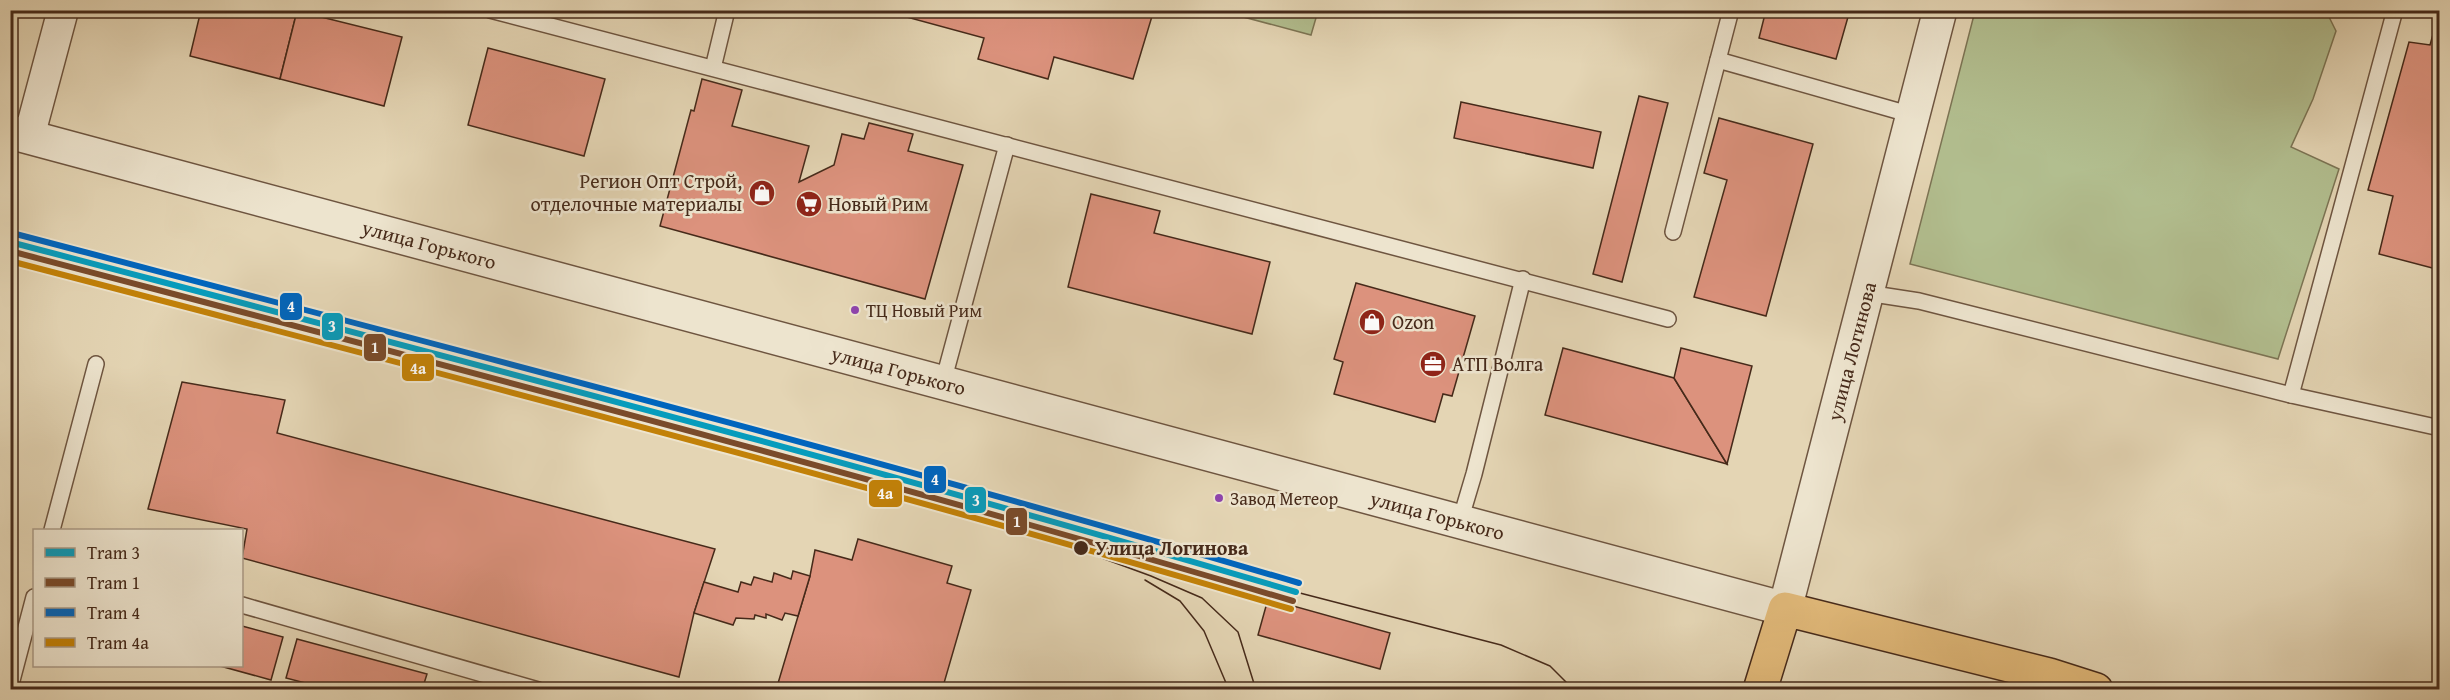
<svg xmlns="http://www.w3.org/2000/svg" width="2450" height="700" font-family="'Gentium Book Plus',serif">
<rect width="100%" height="100%" fill="#e4d5b4"/>
<filter id="stains"><feTurbulence type="fractalNoise" baseFrequency=".00333" numOctaves="4"/><feColorMatrix values="0 0 0 0 .2 0 0 0 0 .09 0 0 0 0 .02 0 0 0 .5 -.17"/></filter>
<radialGradient id="worn" r=".72"><stop offset=".6" stop-color="#630" stop-opacity="0"/><stop offset="1" stop-color="#630" stop-opacity=".3"/></radialGradient>
<g fill="#b2be8f" stroke="#7c7454" stroke-width="1.5">
<polygon points="1221,11 1318,11 1311,35"/>
<polygon points="1975,11 2326,11 2336,31 2313,99 2291,147 2339,169 2278,359 1910,264"/>
<polygon points="1900,685 1979,685 1990,689 1887,689"/>
</g>
<g fill="#dc927d" stroke="#462a1a" stroke-width="1.5">
<polygon points="201,10 297,11 280,79 190,56"/>
<polygon points="905,10 1144,10 1153,13 1133,79 1054,57 1048,79 978,59 984,38 903,16"/>
<polygon points="1766,10 1850,10 1836,59 1759,38"/>
<polygon points="2440,10 2440,270 2379,254 2393,196 2368,190 2409,42 2430,45"/>
<polygon points="297,11 402,37 384,106 280,79"/>
<polygon points="488,48 605,79 584,156 468,125"/>
<polygon points="702,79 742,90 732,126 809,146 799,182 834,165 842,134 864,139 869,123 913,134 908,151 963,165 925,299 660,226 691,110 694,111"/>
<polygon points="1639,96 1668,103 1622,282 1593,274"/>
<polygon points="1461,102 1601,132 1593,168 1454,138"/>
<polygon points="1719,118 1813,144 1766,316 1694,297 1727,180 1704,173"/>
<polygon points="1091,194 1160,211 1154,233 1270,262 1252,334 1068,287"/>
<polygon points="1356,283 1475,316 1452,396 1443,394 1435,422 1334,394 1343,362 1334,359"/>
<polygon points="1563,348 1674,378 1727,464 1545,415"/>
<polygon points="1681,348 1752,366 1727,464 1674,378"/>
<polygon points="182,382 285,400 277,433 715,549 694,613 679,677 242,558 247,529 148,509"/>
<polygon points="858,539 952,566 947,583 971,590 942,690 776,690 810,576 815,550 852,560"/>
<polygon points="793,571 810,576 798,616 785,613 782,620 766,614 766,618 755,615 754,619 736,618 733,625 694,613 704,582 738,592 741,582 751,585 754,577 772,582 774,573 791,579"/>
<polygon points="1268,599 1390,633 1380,669 1258,635"/>
<polygon points="242,626 283,637 271,680 220,666 242,666"/>
<polygon points="297,639 427,674 422,690 332,690 286,678"/>
<polygon points="2440,668 2440,690 2434,690"/>
</g>
<g fill="none" stroke-linecap="round" stroke-linejoin="round">
<defs>
<g id="service">
<polyline points="490,10 1668,319"/>
<polyline points="1718,60 1912,115"/>
<polyline points="713,68 727,10"/>
<polyline points="1673,232 1731,10"/>
<polyline points="1867,293 1919,301 2291,395 2395,10"/>
<polyline points="943,382 1007,145"/>
<polyline points="2291,395 2440,428"/>
<polyline points="1460,521 1474,474 1523,279"/>
<polyline points="52,530 96,364"/>
<polyline points="242,605 538,690"/>
<polyline points="10,688 34,597"/>
</g>
<polyline id="minor" points="29,137 63,10"/>
<g id="tertiary">
<path id="s1" d="M 10,132 L 1785,609 L 1940,10"/>
</g>
<polyline id="primary" points="1760,690 1785,609 2049,675 2096,690"/>
</defs>
<use href="#service" stroke="#6e5540" stroke-width="18"/>
<use href="#minor" stroke="#6e5540" stroke-width="33"/>
<use href="#tertiary" stroke="#6e5540" stroke-width="36"/>
<use href="#primary" stroke="#462a1a" stroke-width="36"/>
<use href="#service" stroke="#ede4ce" stroke-width="15"/>
<use href="#minor" stroke="#ede4ce" stroke-width="30"/>
<use href="#tertiary" stroke="#ede4ce" stroke-width="33"/>
<use href="#primary" stroke="#e2ba7a" stroke-width="33"/>
<g stroke="#462a1a" stroke-width="1.5">
<polyline points="1080,550 1151,576 1202,598 1238,632 1256,690"/>
<polyline points="1145,580 1180,601 1204,631 1229,690"/>
<polyline points="1296,592 1501,645 1550,666 1574,690"/>
</g>
<defs>
<path id="tram-1" d="M 10,242 C 440,355 870,466 1296,592"/>
<path id="tram-2" d="M 10,251 C 439,364 868,475 1293,601"/>
<path id="tram-3" d="M 12,233 C 442,346 872,457 1299,583"/>
<path id="tram-4" d="M 10,261 C 438,373 867,483 1291,609"/>
</defs>
<use href="#tram-1" stroke="#ede4ce" stroke-width="10"/>
<use href="#tram-2" stroke="#ede4ce" stroke-width="10"/>
<use href="#tram-3" stroke="#ede4ce" stroke-width="10"/>
<use href="#tram-4" stroke="#ede4ce" stroke-width="10"/>
<use href="#tram-1" stroke="#079cbc" stroke-width="6"/>
<use href="#tram-2" stroke="#7a4b2a" stroke-width="6"/>
<use href="#tram-3" stroke="#0065bd" stroke-width="6"/>
<use href="#tram-4" stroke="#c28108" stroke-width="6"/>
</g>
<defs>
<symbol id="shop-disc" viewBox="-11 -11 22 22"><circle r="9.5" fill="#8f2418" stroke="#ede4ce"/><path d="M-5-2.5h2.3a2.7 3.5 0 0 1 5.4 0H5L5.5 6h-11ZM-1.5-2.5h3a1.5 2.3 0 0 0-3 0Z" fill="#fff"/></symbol>
<symbol id="supermarket-disc" viewBox="-11 -11 22 22"><circle r="9.5" fill="#8f2418" stroke="#ede4ce"/><path d="M-6-5.5h2.5l.6 2H6L4.5 2H-2.5L-4.4-4H-6ZM-1.5 3.2a1.3 1.3 0 1 0 .1 0ZM3 3.2a1.3 1.3 0 1 0 .1 0Z" fill="#fff"/></symbol>
<symbol id="office-disc" viewBox="-11 -11 22 22"><circle r="9.5" fill="#8f2418" stroke="#ede4ce"/><path d="M-6-3h4V-5.5h4V-3h4V5H-6ZM-1-4.5V-3h2v-1.5ZM-6 0V1H6V0Z" fill="#fff"/></symbol>
</defs>
<g fill-rule="evenodd">
<use href="#shop-disc" x="747" y="178" width="30" height="30"/>
<use href="#supermarket-disc" x="794" y="189" width="30" height="30"/>
<use href="#shop-disc" x="1357" y="307" width="30" height="30"/>
<use href="#office-disc" x="1418" y="349" width="30" height="30"/>
</g>
<g fill="#8e44ad" stroke="#ede4ce" stroke-width="2">
<circle cx="855" cy="310" r="5"/>
<circle cx="1219" cy="498" r="5"/>
</g>
<circle fill="#462a1a" stroke="#ede4ce" stroke-width="2" cx="1081" cy="548" r="8"/>
<g text-anchor="middle" stroke-width="5" stroke-linejoin="round" paint-order="stroke">
<g font-size="18" fill="#462a1a" stroke="#ede4ce" text-anchor="start">
<text x="866" y="317">ТЦ Новый Рим</text>
<text x="1230" y="505">Завод Метеор</text>
</g>
<g font-size="20" fill="#462a1a" stroke="#ede4ce" text-anchor="start">
<text x="742" y="188" text-anchor="end">Регион Опт Строй,<tspan x="742" dy="23">отделочные материалы</tspan></text>
<text x="828" y="211">Новый Рим</text>
<text x="1392" y="329">Ozon</text>
<text x="1452" y="371">АТП Волга</text>
</g>
<g font-size="20" fill="#462a1a" stroke="#ede4ce">
<text dy="7" stroke="none"><textPath href="#s1" startOffset="434">улица Горького</textPath></text>
<text dy="7" stroke="none"><textPath href="#s1" startOffset="2104">улица Логинова</textPath></text>
<text dy="7" stroke="none"><textPath href="#s1" startOffset="920">улица Горького</textPath></text>
<text dy="7" stroke="none"><textPath href="#s1" startOffset="1478">улица Горького</textPath></text>
</g>
<g font-size="20" font-weight="bold" fill="#462a1a" stroke="#ede4ce" text-anchor="start">
<text x="1095" y="555">Улица Логинова</text>
</g>
</g>
<g stroke="#ede4ce" stroke-width="2">
<rect x="279" y="292" width="24" height="29" rx="6" fill="#0065bd"/>
<rect x="321" y="312" width="23" height="29" rx="6" fill="#079cbc"/>
<rect x="363" y="333" width="24" height="29" rx="6" fill="#7a4b2a"/>
<rect x="401" y="353" width="34" height="29" rx="6" fill="#c28108"/>
<rect x="923" y="465" width="24" height="29" rx="6" fill="#0065bd"/>
<rect x="868" y="479" width="35" height="29" rx="6" fill="#c28108"/>
<rect x="964" y="486" width="23" height="28" rx="6" fill="#079cbc"/>
<rect x="1005" y="507" width="23" height="29" rx="6" fill="#7a4b2a"/>
</g>
<g font-size="16" text-anchor="middle" font-weight="bold" fill="#fff">
<text x="291" y="312">4</text>
<text x="332" y="332">3</text>
<text x="375" y="353">1</text>
<text x="418" y="374">4а</text>
<text x="935" y="485">4</text>
<text x="885" y="499">4а</text>
<text x="976" y="506">3</text>
<text x="1017" y="527">1</text>
</g>
<rect width="2450" height="700" fill="none" stroke="#e4d5b4" stroke-width="36"/>
<rect x="12" y="12" width="2426" height="676" fill="none" stroke="#462a1a" stroke-width="3"/>
<rect x="18" y="18" width="2414" height="664" fill="none" stroke="#462a1a" stroke-width="1.5"/>
<rect x="33" y="529" width="210" height="138" fill="#ede4ce" stroke="#aa9a86" stroke-width="1.5"/>
<rect x="45" y="548" width="30" height="9" fill="#079cbc" stroke="#aa9a86" stroke-width="1.5"/>
<text x="87" y="559" font-size="18" fill="#462a1a">Tram 3</text>
<rect x="45" y="578" width="30" height="9" fill="#7a4b2a" stroke="#aa9a86" stroke-width="1.5"/>
<text x="87" y="589" font-size="18" fill="#462a1a">Tram 1</text>
<rect x="45" y="608" width="30" height="9" fill="#0065bd" stroke="#aa9a86" stroke-width="1.5"/>
<text x="87" y="619" font-size="18" fill="#462a1a">Tram 4</text>
<rect x="45" y="638" width="30" height="9" fill="#c28108" stroke="#aa9a86" stroke-width="1.5"/>
<text x="87" y="649" font-size="18" fill="#462a1a">Tram 4а</text>
<rect width="100%" height="100%" filter="url(#stains)"/>
<rect width="100%" height="100%" fill="url(#worn)"/>
</svg>
